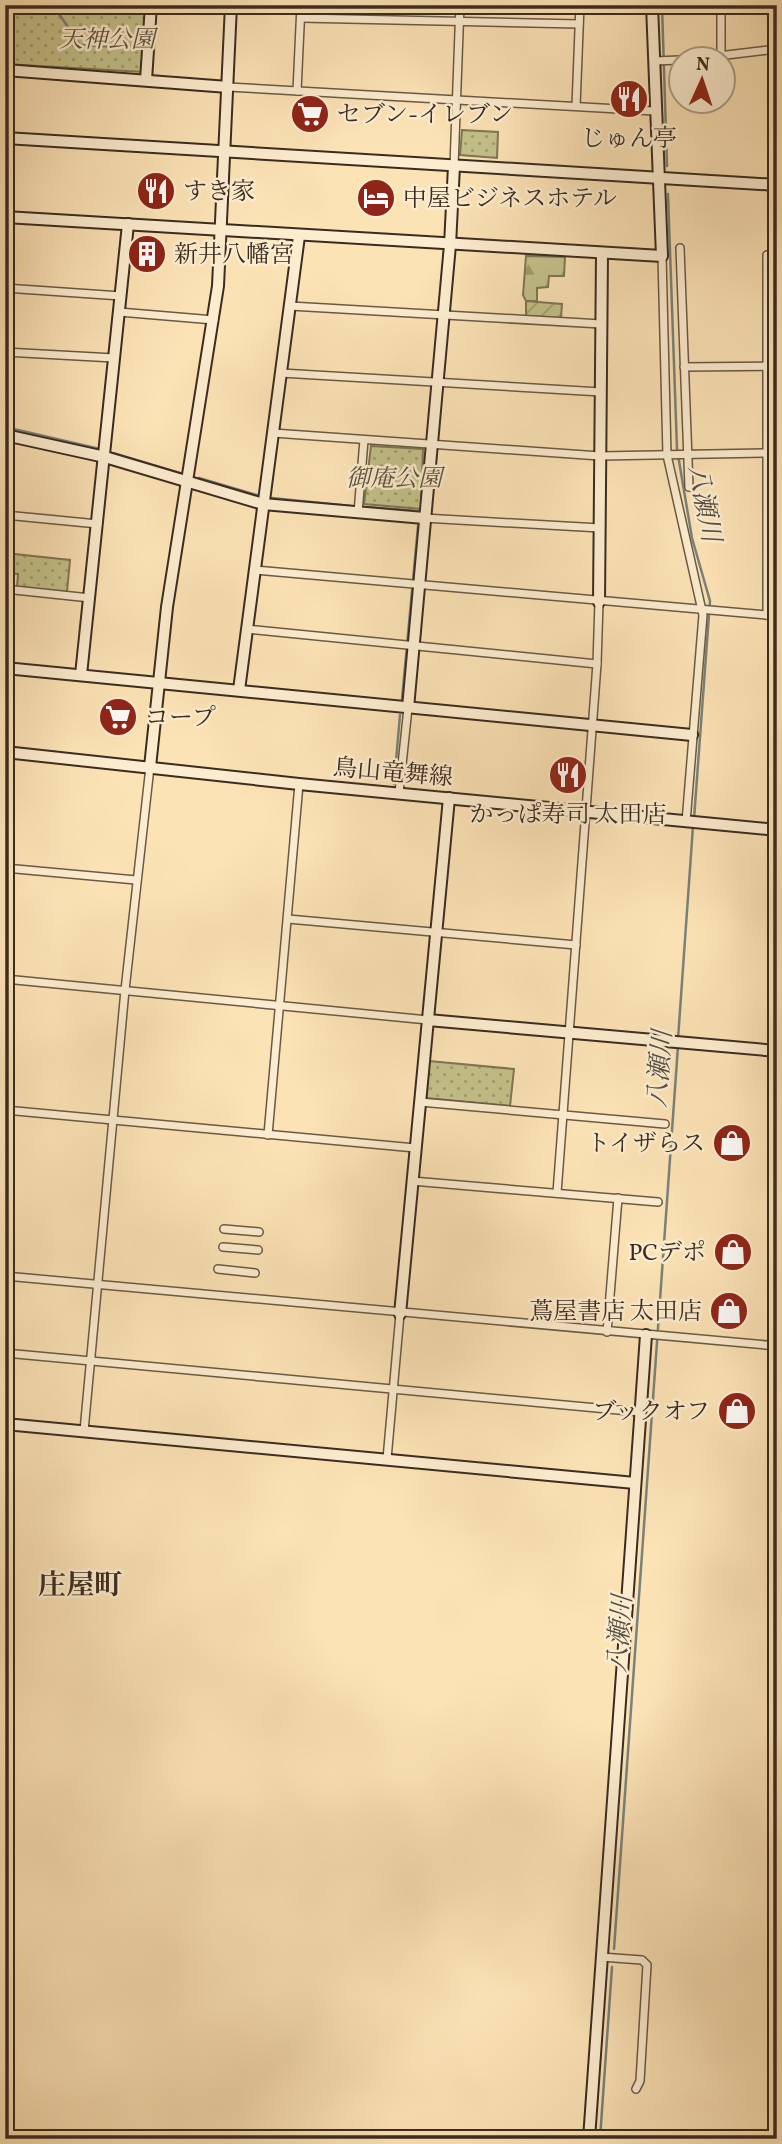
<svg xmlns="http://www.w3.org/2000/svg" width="782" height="2144" font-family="Vollkorn,'Noto Serif JP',serif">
<defs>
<pattern id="grass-dots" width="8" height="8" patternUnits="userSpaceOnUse" patternTransform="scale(1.75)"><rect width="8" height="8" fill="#c4c28a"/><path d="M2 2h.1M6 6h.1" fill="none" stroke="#a09e70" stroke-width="1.8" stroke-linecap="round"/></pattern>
<pattern id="forest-firs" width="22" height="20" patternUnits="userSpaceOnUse" patternTransform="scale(1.75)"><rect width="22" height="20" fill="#c4c28a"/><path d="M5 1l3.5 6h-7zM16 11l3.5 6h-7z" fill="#a09e70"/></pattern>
<pattern id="garden-furrows" width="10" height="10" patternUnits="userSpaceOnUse" patternTransform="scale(1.75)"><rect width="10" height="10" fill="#c4c28a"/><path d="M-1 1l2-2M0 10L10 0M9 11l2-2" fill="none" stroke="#a09e70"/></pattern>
</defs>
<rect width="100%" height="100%" fill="#fce3b6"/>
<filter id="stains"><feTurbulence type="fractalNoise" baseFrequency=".00286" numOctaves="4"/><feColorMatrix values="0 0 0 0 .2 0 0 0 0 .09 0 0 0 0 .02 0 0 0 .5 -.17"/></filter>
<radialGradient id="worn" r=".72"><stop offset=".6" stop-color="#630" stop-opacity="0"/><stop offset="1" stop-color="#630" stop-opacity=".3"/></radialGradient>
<g fill="url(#grass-dots)" stroke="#807654" stroke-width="2">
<polygon points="5,5 146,5 143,72 5,64"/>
<polygon points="462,130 498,132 497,158 460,155"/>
<polygon points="371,446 423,449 421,509 364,504"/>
<polygon points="5,553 70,560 67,592 17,587 18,574 5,573"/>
<polygon points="429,1061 514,1069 510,1106 426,1098"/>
</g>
<polygon fill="url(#forest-firs)" stroke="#807654" stroke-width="2" points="526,256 565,257 564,276 549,276 548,287 537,288 537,301 526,301 523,295"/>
<polygon fill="url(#garden-furrows)" stroke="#807654" stroke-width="2" points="526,301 562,304 561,318 526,316"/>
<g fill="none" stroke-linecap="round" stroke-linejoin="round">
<g stroke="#79827b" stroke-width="2.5">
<polyline points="53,5 80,45 120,47"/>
<polyline points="662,5 667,166"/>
<polyline points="668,194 677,449 692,538 710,601 694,819"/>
<polyline points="5,427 100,449"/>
<polyline points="113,453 183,474"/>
<polyline points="199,478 257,495"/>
<polyline points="272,498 351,506"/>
<polyline points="366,507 420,511"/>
<polyline points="402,699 418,526"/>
<polyline points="394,784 400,715"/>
<polyline points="678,1039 693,826"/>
<polyline points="614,1949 678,1046"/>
<polyline points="600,2139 612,1967"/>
</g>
<defs>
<g id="street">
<polyline points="301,18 579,24"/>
<polyline points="721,56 721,5"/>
<polyline points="685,60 777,49"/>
<polyline points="654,61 680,60"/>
<polyline points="228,87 654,111"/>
<polyline points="297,91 301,5"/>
<polyline points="576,106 580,5"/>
<polyline points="454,166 460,5"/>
<polyline points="680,248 689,487"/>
<polyline points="662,256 667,455 703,615 686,822"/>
<polyline points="5,288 121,296"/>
<polyline points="290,306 601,324"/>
<polyline points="119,312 214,320"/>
<polyline points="5,352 114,358"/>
<polyline points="684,367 777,366"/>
<polyline points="281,373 601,392"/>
<polyline points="273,433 600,456 767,453"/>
<polyline points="358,513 364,440"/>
<polyline points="5,515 98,524"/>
<polyline points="424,518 600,528"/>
<polyline points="255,570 777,616"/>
<polyline points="5,589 90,598"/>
<polyline points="767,615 767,255"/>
<polyline points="247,629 597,664"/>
<polyline points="399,793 408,708"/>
<polyline points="5,868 136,880"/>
<polyline points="288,919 576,945"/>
<polyline points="5,979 428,1020"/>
<polyline points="420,1102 665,1124"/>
<polyline points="5,1110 415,1148"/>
<polyline points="268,1135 299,784"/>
<polyline points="412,1181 658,1202"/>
<polyline points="557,1193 597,664 599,602"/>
<polyline points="224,1229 259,1232"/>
<polyline points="223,1247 258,1250"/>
<polyline points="218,1269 255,1273"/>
<polyline points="5,1276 777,1346"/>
<polyline points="607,1332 618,1198"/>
<polyline points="5,1353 640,1412"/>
<polyline points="84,1431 125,990 150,767"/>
<polyline points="387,1459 400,1314"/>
<polyline points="601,1957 642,1960 647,1965 640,2081 636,2089"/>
</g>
<g id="secondary">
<polyline points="5,70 228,87"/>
<polyline points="146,80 151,5"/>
<polyline points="5,138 777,185"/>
<polyline points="5,217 662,256 652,5"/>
<polyline points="5,435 105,457 263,504 424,518"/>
<polyline points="599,602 602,254"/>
<polyline points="5,668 692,735"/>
<polyline points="81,675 128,224"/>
<polyline points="239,690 299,236"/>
<polyline points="408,708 450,245 454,166"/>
<polyline points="5,752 299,784 777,830"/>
<polyline points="150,767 167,607 218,286 231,5"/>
<polyline points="428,1020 777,1051"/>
<polyline points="400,1314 449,798"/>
<polyline points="5,1424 635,1483"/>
<polyline points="589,2139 646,1335"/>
</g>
</defs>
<use href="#street" stroke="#6b5945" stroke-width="10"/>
<use href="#secondary" stroke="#3b2b1f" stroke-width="14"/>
<use href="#street" stroke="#fdedd0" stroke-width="7"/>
<use href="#secondary" stroke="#fdedd0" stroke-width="10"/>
</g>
<defs>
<symbol id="restaurant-disc" viewBox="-11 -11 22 22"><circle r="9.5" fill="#8f2418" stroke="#fdedd0"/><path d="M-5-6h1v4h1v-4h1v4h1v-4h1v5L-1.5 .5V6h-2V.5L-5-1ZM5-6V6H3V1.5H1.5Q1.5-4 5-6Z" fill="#fff"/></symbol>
<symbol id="supermarket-disc" viewBox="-11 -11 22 22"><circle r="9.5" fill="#8f2418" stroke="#fdedd0"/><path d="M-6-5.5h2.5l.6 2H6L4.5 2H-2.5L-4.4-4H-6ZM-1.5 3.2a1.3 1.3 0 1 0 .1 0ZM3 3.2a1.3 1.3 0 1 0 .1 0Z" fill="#fff"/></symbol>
<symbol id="hotel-disc" viewBox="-11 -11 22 22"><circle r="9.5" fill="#8f2418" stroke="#fdedd0"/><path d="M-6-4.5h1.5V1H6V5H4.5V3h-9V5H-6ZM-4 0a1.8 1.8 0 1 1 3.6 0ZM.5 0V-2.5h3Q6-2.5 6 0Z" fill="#fff"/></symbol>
<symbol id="building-disc" viewBox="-11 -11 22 22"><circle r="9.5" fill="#8f2418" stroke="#fdedd0"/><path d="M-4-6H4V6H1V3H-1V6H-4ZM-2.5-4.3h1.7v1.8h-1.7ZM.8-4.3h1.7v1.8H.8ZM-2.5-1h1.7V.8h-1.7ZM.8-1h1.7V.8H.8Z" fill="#fff"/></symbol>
<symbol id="shop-disc" viewBox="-11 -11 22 22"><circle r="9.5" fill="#8f2418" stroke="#fdedd0"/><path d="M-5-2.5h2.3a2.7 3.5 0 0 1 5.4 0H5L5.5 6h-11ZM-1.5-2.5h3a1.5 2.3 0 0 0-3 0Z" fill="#fff"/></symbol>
</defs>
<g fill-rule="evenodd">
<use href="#restaurant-disc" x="607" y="77" width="44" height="44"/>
<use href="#supermarket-disc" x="288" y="92" width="44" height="44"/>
<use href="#restaurant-disc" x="134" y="169" width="44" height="44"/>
<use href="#hotel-disc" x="354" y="176" width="44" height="44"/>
<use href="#building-disc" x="125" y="232" width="44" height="44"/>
<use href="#supermarket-disc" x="96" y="695" width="44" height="44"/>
<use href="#restaurant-disc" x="546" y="753" width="44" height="44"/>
<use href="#shop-disc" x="710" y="1121" width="44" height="44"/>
<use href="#shop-disc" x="711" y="1230" width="44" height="44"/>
<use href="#shop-disc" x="707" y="1289" width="44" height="44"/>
<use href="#shop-disc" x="715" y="1389" width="44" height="44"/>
</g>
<g text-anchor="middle" stroke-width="5" stroke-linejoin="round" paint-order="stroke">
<g font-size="24" font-style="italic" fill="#5d513a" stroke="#fdedd0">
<text x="107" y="47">天神公園</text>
<text x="394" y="486">御庵公園</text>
</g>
<g font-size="24" fill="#3b2b1f" stroke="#fdedd0" text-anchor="start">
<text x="337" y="122">セブン-イレブン</text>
<text x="629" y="146" text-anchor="middle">じゅん亭</text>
<text x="183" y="199">すき家</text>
<text x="403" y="206">中屋ビジネスホテル</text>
<text x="174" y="262">新井八幡宮</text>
<text x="145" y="725">コープ</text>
<text x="568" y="822" text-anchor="middle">かっぱ寿司 太田店</text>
<text x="705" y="1151" text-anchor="end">トイザらス</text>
<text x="706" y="1260" text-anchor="end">PCデポ</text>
<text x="702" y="1319" text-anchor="end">蔦屋書店 太田店</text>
<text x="710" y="1419" text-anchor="end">ブックオフ</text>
</g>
<g font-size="24" fill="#3b2b1f" stroke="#fdedd0">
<text transform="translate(393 772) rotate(5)" y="8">鳥山竜舞線</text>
</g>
<g font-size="26" font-style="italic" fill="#554f45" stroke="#fdedd0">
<text transform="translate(705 503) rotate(79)" y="9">八瀬川</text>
<text transform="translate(659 1069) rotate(-86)" y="9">八瀬川</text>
<text transform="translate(619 1634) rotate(-86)" y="9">八瀬川</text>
</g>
<g font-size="28" font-weight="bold" fill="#3b2b1f" stroke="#fdedd0">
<text x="80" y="1594">庄屋町</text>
</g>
</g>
<rect width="782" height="2144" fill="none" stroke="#fce3b6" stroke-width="28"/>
<rect x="7" y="7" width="768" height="2130" fill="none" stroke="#3b2b1f" stroke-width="3.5"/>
<rect x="14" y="14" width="754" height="2116" fill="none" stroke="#3b2b1f" stroke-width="2"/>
<g transform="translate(702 80) rotate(3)"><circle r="33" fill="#fdedd0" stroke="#af9f89" stroke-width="2"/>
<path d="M0-5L12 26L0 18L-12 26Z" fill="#8f2418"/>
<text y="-10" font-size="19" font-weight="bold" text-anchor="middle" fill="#3b2b1f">N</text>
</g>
<rect width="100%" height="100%" filter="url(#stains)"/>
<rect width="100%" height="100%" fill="url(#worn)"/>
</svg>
